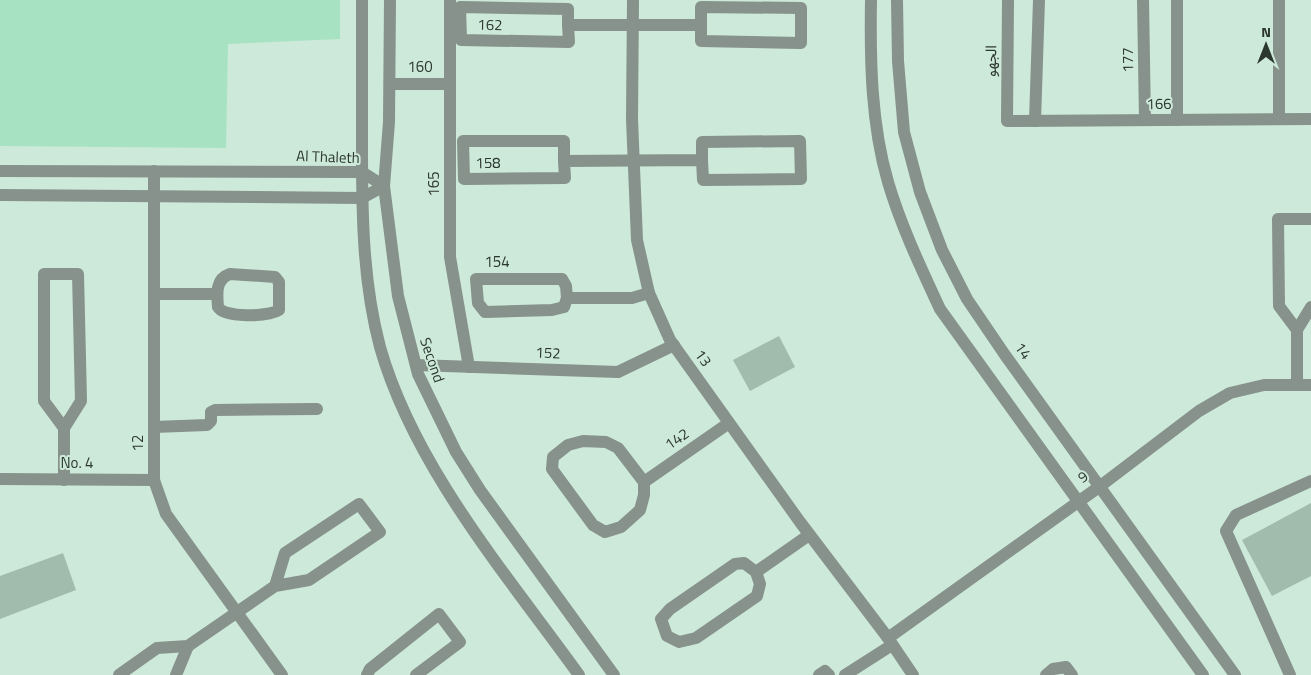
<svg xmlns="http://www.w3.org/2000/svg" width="1311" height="675" font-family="'Titillium Web','Noto Sans Arabic',sans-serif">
<rect width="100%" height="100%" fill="#cde9d9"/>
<polygon fill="#a7e3c2" points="0,0 340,0 340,39 228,44 226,148 0,146"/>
<g fill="#a1bcad">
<polygon points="779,336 795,367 750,391 733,360"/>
<polygon points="1311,503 1311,576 1272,596 1242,540"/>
<polygon points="63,553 76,590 0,619 0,576"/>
</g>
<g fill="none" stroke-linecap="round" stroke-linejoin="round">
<g stroke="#86928b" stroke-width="12">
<path d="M 362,0 C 362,50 362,101 362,151 C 362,217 363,283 380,347 C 414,467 507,575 579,675"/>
<polyline points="390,0 389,122 384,186 398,296 418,374 456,452 480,490 614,675"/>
<polyline points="450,0 450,257 469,367"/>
<polyline points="633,0 632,119 637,240 649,293 670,340 800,522 888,638 913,675"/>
<path d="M 871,0 C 870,60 871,124 888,182 C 901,226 921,268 940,309 L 1203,675"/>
<polyline points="897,0 898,61 904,132 920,192 942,250 967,299 1005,355 1235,675"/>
<polyline points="1008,0 1007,121 1311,119"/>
<polyline points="1143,0 1145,120"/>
<polyline points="1177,0 1177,120"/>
<polyline points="568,25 568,9 460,7 461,40 569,42 568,25 701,25 701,41 801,43 801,8 701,7 701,25"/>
<polyline points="390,84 450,84"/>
<polyline points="1279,119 1279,0"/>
<polyline points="1035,121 1039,0"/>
<polyline points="564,161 564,141 463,141 464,179 565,178 564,161 702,160 703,180 801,179 800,141 702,142 702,160"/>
<polyline points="0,171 362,172 384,186 362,198 0,195"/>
<polyline points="154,171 154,480 166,514 282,675"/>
<path d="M 230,274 L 275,277 L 279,282 L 279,310 C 268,317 224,318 218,307 C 217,294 215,279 230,274 Z"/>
<polyline points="155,294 217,294"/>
<polyline points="567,298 566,286 562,279 476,279 478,303 485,312 552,310 564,307 567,298 632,298 649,293"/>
<polyline points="1297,330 1279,306 1278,219 1311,219"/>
<polyline points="416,365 618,372 674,345"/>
<polyline points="1297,385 1297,330 1311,307"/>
<polyline points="154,427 207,425 211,421 211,412 215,410 317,409"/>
<polyline points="64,428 44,401 44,274 78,274 81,401 64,428 64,480"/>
<polygon points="583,441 606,442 618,448 644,482 644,495 640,510 621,527 605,532 593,525 552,469 553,457 568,445"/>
<polyline points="0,479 154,480"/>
<polyline points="644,482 729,423"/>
<polygon points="744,563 756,572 760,584 757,596 696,638 679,642 667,636 661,619 670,609 735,564"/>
<polyline points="756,572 809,535"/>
<polyline points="888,638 1099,487 1199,411 1230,393 1264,385 1311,385"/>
<polyline points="119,675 157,648 188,646 275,586 309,580 380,532 359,504 285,553 275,586"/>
<polyline points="176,675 188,646"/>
<polyline points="367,675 370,669 439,614 460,642 416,675"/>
<polyline points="819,675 825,671 829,675"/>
<polyline points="845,675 892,645"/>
<polyline points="1046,675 1053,669 1066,667 1072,675"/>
<polyline points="1290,675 1226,531 1236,515 1311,481"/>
</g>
</g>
<g text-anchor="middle" stroke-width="4" stroke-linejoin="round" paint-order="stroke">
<g font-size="15" fill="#2c3730" stroke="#cde9d9">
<text transform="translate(490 25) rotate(1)" y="5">162</text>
<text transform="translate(1128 60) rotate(-91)" y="5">177</text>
<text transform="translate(991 61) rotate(-89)" y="5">الجهو</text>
<text x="420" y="72">160</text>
<text transform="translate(1159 104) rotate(-1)" y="5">166</text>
<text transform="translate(328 157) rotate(2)" y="5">Al Thaleth</text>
<text transform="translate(488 163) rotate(-1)" y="5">158</text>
<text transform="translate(434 184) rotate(-90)" y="5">165</text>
<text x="497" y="267">154</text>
<text transform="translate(1023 351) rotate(55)" y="5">14</text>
<text transform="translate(548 353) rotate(2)" y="5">152</text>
<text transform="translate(703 358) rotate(54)" y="5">13</text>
<text transform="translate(432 360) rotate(71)" y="5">Second</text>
<text transform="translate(677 439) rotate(-35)" y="5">142</text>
<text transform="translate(138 443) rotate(-90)" y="5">12</text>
<text x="77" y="468">No. 4</text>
<text transform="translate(1083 477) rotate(-34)" y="5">9</text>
</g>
</g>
<g transform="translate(1266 45)" stroke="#cde9d9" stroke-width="4" paint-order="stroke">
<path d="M0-4L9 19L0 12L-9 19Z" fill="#2c3730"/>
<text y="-8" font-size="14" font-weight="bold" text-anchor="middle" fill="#2c3730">N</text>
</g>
</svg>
